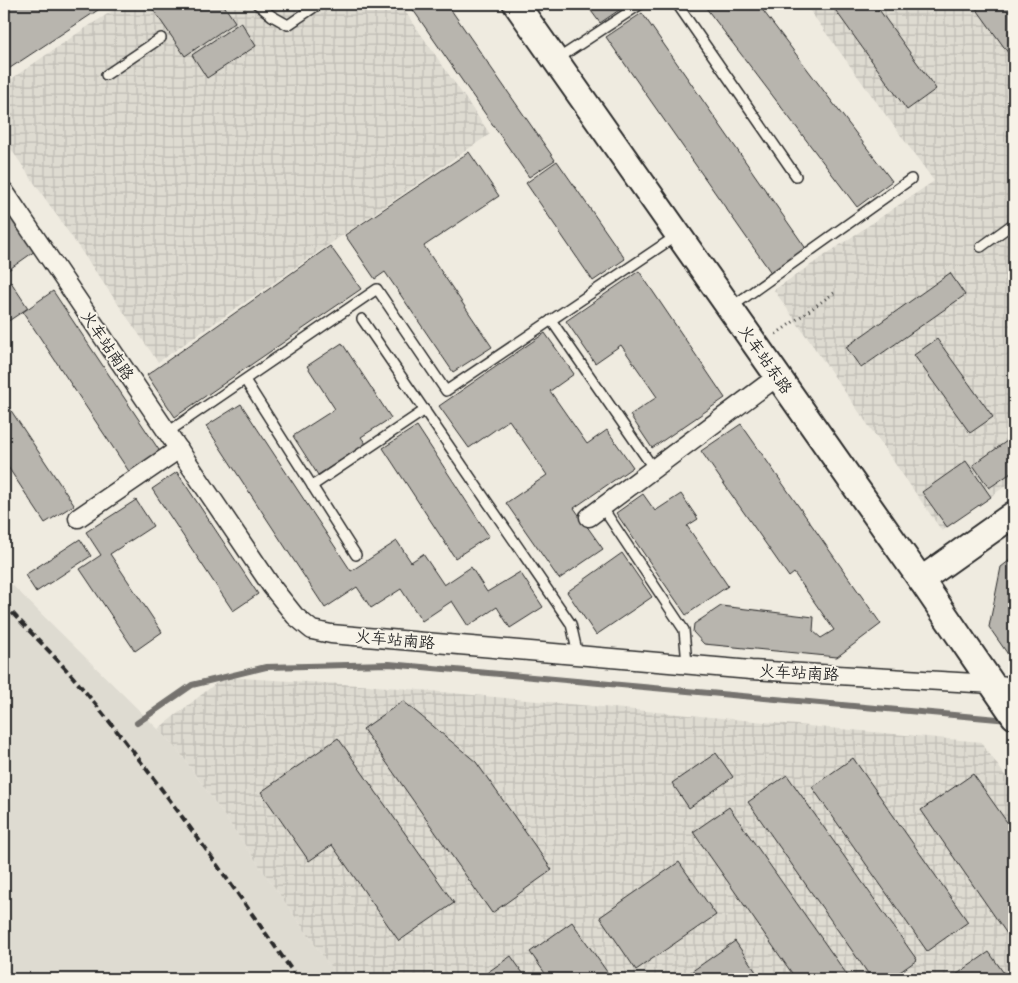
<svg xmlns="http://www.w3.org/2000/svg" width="1018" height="983" font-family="Dekko,'LXGW WenKai TC',sans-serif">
<defs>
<pattern id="industrial-grid" width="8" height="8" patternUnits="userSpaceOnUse" patternTransform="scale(1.25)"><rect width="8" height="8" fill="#dedbd1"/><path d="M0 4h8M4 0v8" fill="none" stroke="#bfbcb4"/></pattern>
</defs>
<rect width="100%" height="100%" fill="#efebe0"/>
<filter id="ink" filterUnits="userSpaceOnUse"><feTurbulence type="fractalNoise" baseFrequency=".02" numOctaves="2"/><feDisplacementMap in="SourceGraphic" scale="10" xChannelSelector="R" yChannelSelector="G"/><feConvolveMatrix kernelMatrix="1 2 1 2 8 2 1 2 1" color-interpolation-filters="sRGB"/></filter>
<g filter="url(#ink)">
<polygon fill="#dedbd1" points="4,577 158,729 181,754 339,979 4,979"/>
<g fill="url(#industrial-grid)">
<polygon points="123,4 285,4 287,5 290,4 400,4 490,134 158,362 4,139 4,84 78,33"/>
<polygon points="805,4 1014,4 1014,480 942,531 774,290 934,181"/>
<polygon points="224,677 376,686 981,742 1014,788 1014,979 339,979 181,754 158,729"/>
</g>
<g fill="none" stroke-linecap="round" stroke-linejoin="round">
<polyline stroke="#74726e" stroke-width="6" points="137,723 192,685 266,667 389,664 1009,720"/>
</g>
<g fill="#b8b5ae" stroke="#2b2b2b">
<polygon points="4,4 107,4 4,72"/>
<polygon points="159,4 223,4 235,22 185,56 152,8"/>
<polygon points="409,4 447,4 555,160 529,177"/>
<polygon points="586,4 628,4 600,23"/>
<polygon points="703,4 758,4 892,181 857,207"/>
<polygon points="831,4 875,4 936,89 907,110"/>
<polygon points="973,4 1014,4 1014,61"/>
<polygon points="642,13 807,250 772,274 606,37"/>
<polygon points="241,22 256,46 207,78 192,55"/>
<polygon points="469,152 499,196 424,246 492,347 453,372 385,272 375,279 345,235"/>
<polygon points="557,161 625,259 593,281 526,183"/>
<polygon points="4,207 35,251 4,273"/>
<polygon points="330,246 361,289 175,417 147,375"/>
<polygon points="639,271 725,398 652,448 630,415 657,397 621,345 595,363 566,321"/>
<polygon points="950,273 965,295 861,368 846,347"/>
<polygon points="11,282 28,308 4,324 4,287"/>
<polygon points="53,291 161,453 130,473 23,312"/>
<polygon points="545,333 574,374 550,391 587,444 607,430 633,467 574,508 603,549 559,579 506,503 547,475 509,420 469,448 439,406"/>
<polygon points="937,339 993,417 970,433 914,355"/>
<polygon points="342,343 391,418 361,437 366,444 318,475 293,436 335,409 307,366"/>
<polygon points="4,400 74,505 45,523 4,461"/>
<polygon points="241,404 351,571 397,541 411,562 423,554 444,585 471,567 487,592 520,572 543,607 510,628 497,607 468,626 452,601 422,621 401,589 371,608 357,587 325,608 206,426"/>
<polygon points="741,424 881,624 837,657 704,644 693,632 694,624 721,606 814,617 813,631 821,638 834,630 794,573 789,577 701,451"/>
<polygon points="417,426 489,536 455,558 383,448"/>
<polygon points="1014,436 1014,471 989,488 973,465"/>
<polygon points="966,461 991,497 947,527 922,492"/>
<polygon points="177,472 258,594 233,611 152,489"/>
<polygon points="643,494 655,511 681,494 698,519 687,526 728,586 686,615 616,513"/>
<polygon points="136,500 153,526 110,554 162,632 135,651 80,569 101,555 86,532"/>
<polygon points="80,539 91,556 36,592 25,575"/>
<polygon points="622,553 652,597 596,635 567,592"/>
<polygon points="1014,557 1014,663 989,627 1001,567"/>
<polygon points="403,701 476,762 552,870 492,913 363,729"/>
<polygon points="338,738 454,903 399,941 332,845 309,861 261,792"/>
<polygon points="716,753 733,777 689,808 672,783"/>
<polygon points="853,758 968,922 927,951 812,787"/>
<polygon points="973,774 1014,832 1014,944 921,810"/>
<polygon points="787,775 917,960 890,979 872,979 748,802"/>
<polygon points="729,807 850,979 796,979 693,832"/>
<polygon points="679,862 716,915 636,970 600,917"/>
<polygon points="572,922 612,979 549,979 530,952"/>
<polygon points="735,941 756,972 745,979 681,979"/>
<polygon points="989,952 1008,979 950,979"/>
<polygon points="511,956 527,979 478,979"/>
<polygon points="756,972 762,979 745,979"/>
</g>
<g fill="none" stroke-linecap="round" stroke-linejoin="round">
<defs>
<g id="service">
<polyline points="257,4 272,16 288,25 319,4"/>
<polyline points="677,4 796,176"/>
<polyline points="556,60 641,4"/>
<polyline points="106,75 161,38"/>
<polyline points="981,247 1014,223"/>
<polyline points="730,308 911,179"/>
<polyline points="362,319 571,624 578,655"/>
<polyline points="551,320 654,469"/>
<polyline points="245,380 356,555"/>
<polyline points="168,432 377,289 446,391 676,236"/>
<polyline points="312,486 425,410"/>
<polyline points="602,507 684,630 687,664"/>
</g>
<g id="minor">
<polyline points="4,191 272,587 295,616 312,630 331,634 751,670 992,684 1014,687"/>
<polyline points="589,517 778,376"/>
<polyline points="78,518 179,449"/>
</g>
<g id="secondary">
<polyline points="516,4 921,580 1014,716"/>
<polyline points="921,580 1014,514"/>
</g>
</defs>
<use href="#service" stroke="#2b2b2b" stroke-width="12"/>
<use href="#minor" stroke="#2b2b2b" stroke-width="21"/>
<use href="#secondary" stroke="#2b2b2b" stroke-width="29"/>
<polyline stroke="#2b2b2b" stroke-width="3" stroke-dasharray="1 4" stroke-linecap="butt" points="776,334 834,293"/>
<use href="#service" stroke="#f7f3e8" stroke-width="9"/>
<use href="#minor" stroke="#f7f3e8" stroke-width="18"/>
<use href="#secondary" stroke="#f7f3e8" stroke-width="25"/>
<path stroke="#2b2b2b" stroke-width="4" stroke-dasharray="8 4" stroke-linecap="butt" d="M 4,604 C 26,628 50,651 72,676 C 153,772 225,876 298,979"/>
</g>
</g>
<g text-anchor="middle" stroke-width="4" stroke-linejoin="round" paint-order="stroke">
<g font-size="16" fill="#2b2b2b" stroke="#f7f3e8">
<text transform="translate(108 345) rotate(56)" y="6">火车站南路</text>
<text transform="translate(766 359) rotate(55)" y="6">火车站东路</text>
<text transform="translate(395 639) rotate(5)" y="6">火车站南路</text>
<text transform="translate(799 672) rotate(3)" y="6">火车站南路</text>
</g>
</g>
<rect width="1018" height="983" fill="none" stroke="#f7f3e8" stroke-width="20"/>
<rect x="10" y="10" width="998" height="963" fill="none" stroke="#2b2b2b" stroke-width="2" filter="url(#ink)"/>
</svg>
